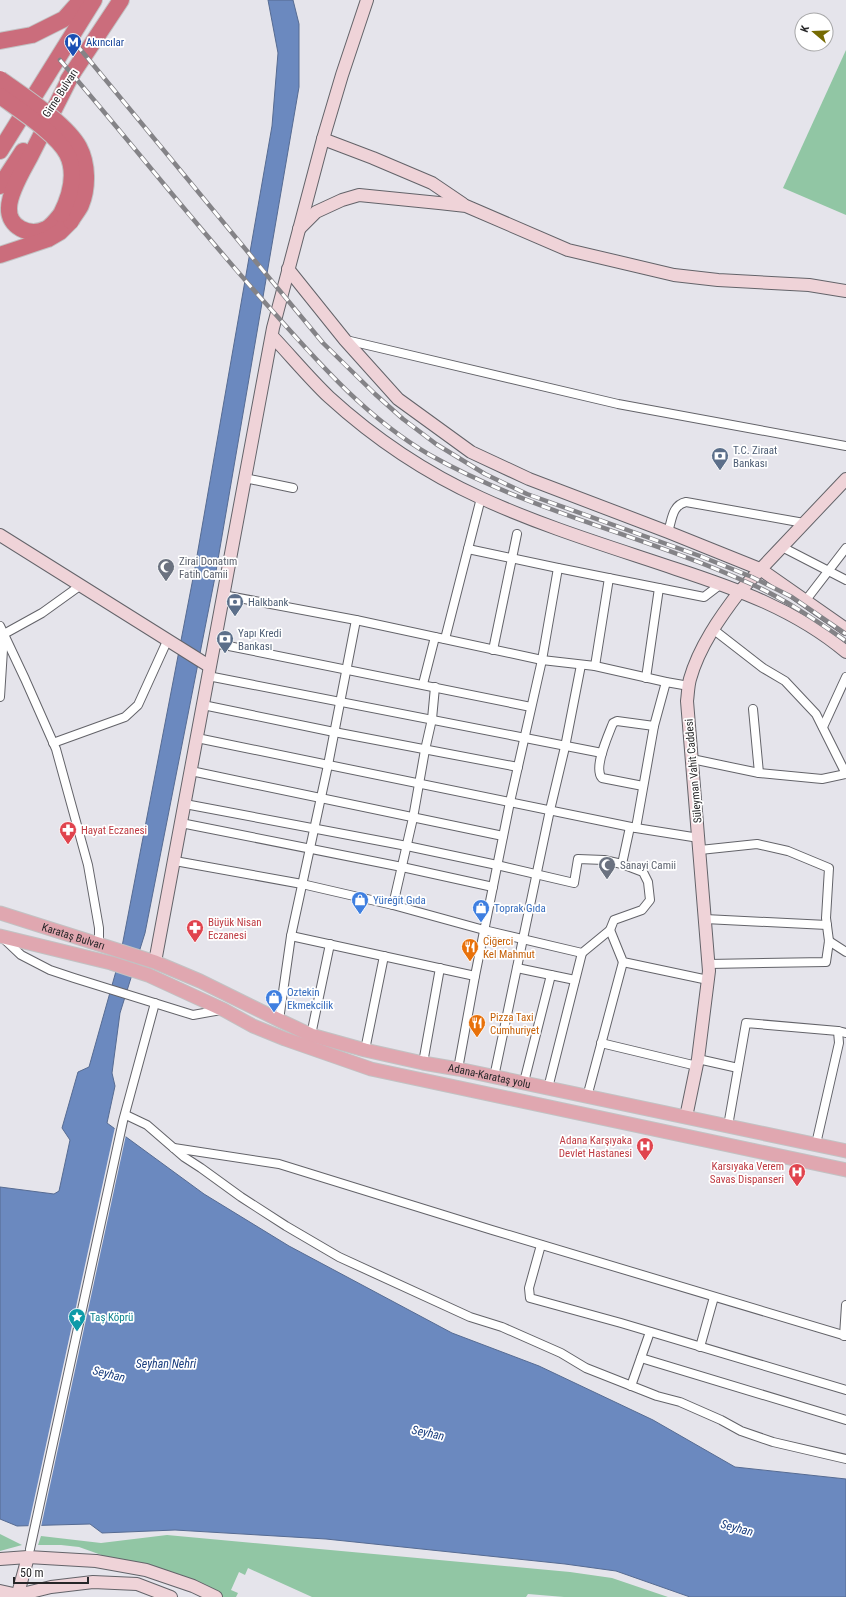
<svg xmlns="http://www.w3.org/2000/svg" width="846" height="1597" font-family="'Roboto Condensed',sans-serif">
<rect width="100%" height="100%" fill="#e5e4eb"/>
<g fill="#91c6a4">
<polygon points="846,50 846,215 783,188"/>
<polygon points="0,1534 22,1545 0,1551"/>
<polygon points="167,1535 570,1572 612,1578 668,1597 564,1597 528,1594 526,1597 312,1597 248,1568 245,1575 239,1572 231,1590 238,1593 236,1597 219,1597 79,1547 61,1545 38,1545 41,1536 101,1543"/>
</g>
<polygon fill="#6b89bf" stroke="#566b92" points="268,0 293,0 299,24 299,87 215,577 145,933 120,1013 112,1073 115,1086 107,1123 204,1194 289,1246 452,1333 539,1366 653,1420 735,1467 846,1479 846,1597 690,1597 616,1571 565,1564 326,1539 175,1530 102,1533 90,1524 17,1526 0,1519 0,1187 54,1194 59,1191 70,1140 62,1128 78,1072 89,1067 120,957 194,573 272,126 278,53"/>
<polygon fill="#e5e4eb" points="115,1127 126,1135 41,1527 28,1528"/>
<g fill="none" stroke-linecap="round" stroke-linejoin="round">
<defs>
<g id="street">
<polyline points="346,340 618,404 846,446"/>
<polyline points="245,478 293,488"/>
<path d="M 668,532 C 672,520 672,505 686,502 L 804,523"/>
<polyline points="782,547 846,580"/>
<polyline points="468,549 558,568 704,597 721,584"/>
<polyline points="223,595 356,620 542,660 595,666 666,682 689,686"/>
<polyline points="806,600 846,548"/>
<polyline points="0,626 25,679 56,749 88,865 99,928 99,945"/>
<polyline points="714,630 763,668 785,681 816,714 846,774"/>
<polyline points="445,639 481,498"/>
<polyline points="214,643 531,707"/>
<polyline points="493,650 517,534"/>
<polyline points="595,666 609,578"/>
<polyline points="208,676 602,753"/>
<polyline points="646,678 659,588"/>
<polyline points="423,684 435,637"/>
<polyline points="0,697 4,634 42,613 81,585"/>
<polyline points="203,705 334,732 518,767"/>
<polyline points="753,709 759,773"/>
<polyline points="823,727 846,677"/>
<polyline points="197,738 636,828 699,838"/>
<polyline points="53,743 125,717 138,705 168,639"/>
<polyline points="692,759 759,773 822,779 846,774"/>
<polyline points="191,771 503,836"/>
<path d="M 643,786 L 602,778 C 593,768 608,736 613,723 L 617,721 L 654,726"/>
<polyline points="185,804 407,846 497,865 574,883 578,859 604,860 622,864 643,872 648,882 650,900 642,910 614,920 610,930"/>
<polyline points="181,823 402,867 493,887"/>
<polyline points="636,828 654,726 666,682"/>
<polyline points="700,850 757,844 788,851 829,868 826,918 829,941 826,962 708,964"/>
<polyline points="175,861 302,884 393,905 484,930 582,953 610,930 623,962 708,980"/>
<polyline points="622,864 630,827"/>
<polyline points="393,905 413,818 425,750 432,719 435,687"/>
<polyline points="705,919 827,925"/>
<polyline points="291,936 475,976"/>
<polyline points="3,938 21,955 50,970 74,978 193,1015 221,1010"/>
<polyline points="829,941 846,952"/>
<polyline points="517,968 575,980"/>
<polyline points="279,1020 291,936 328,765 356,620"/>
<polyline points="311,1035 330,944"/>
<polyline points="601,1043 697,1066"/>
<polyline points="365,1050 384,956"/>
<polyline points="698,1059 738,1068"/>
<polyline points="423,1063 440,968"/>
<polyline points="458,1069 475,976 510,802 542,660 558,568"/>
<polyline points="494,1077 550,810 565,747 581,665"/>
<polyline points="524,1082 551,975"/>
<polyline points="548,1088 582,953"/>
<polyline points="587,1097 623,962"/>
<polyline points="126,1115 147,1125 184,1157 201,1168 241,1197 286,1226 339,1257 470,1317 502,1327 561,1353 586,1368 657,1396 680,1402 721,1420 741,1431 773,1442 846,1459"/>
<polyline points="728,1126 746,1023 838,1031 846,1033"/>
<polyline points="816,1144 839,1043 838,1031"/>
<polyline points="174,1148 279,1164 492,1230 846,1336"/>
<polyline points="541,1245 529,1288 530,1298 621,1323 846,1390"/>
<polyline points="844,1336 846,1305"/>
<polyline points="700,1347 714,1297"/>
<polyline points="641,1358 846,1420"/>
<polyline points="631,1386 650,1332"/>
<polyline points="30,1549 123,1121 155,1003"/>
</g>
<g id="secondary">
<polyline points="323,139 373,158 432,183 463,204"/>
<polyline points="299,229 316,212 342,200 359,195 439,203 466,206 568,250 674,275 718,280 809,285 846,291"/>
<polyline points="288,269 345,340 398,399 471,452 529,479 668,532 760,569 846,629"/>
<path d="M 272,336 C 291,356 309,378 329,397 C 374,438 426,473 481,498 C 544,527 611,547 676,569 C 737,589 796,610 846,652"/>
<polyline points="0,535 209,666"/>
<polyline points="155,962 273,328 323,139 342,75 367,0"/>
<path d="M 686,1117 L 698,1059 L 709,971 L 687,701 C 688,694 688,686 690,679 C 699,647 720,617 740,591 L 846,479"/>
<polyline points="0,1559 28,1557 96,1561 146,1570 193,1586 216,1597"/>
<polyline points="0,1591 18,1595 51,1587 93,1582 137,1584 171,1597"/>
<polyline points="17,1597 28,1557"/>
</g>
<g id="primary">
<path id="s1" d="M 0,913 L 155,962 L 200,981 L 279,1020 L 311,1035 L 365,1050 L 423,1063 L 458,1069 L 846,1151"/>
<polyline points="0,936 111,963 148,975 224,1010 253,1026 285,1039 371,1069 846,1170"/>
</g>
<g id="highway">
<polyline points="0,41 32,35 64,19 81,0"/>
<polyline points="68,80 121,0"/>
<polyline points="0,151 94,0"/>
<polyline points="0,186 23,151"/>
<path d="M 61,214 C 57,219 52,226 46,229 C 29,237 8,227 9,208 C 9,193 23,170 30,157 C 44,129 59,100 73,72"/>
<polyline points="0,255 48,239 60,232 71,221"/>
</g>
</defs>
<use href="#street" stroke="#636369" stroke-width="10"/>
<use href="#secondary" stroke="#636369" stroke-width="14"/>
<use href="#primary" stroke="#c2c2c3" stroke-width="15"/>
<use href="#highway" stroke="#c2c2c3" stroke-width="18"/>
<use href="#street" stroke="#fff" stroke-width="8"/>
<use href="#secondary" stroke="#efd3d8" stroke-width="12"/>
<use href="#primary" stroke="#e0a7b0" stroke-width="13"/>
<use href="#highway" stroke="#cb6d7c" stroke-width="16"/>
<defs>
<g id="rail">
<polyline points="76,44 323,343 375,394 403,419 436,444 485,474 527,494 700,556 752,577 792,597 846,634"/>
<path d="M 60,60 C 130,141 196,226 268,306 C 316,360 366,418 430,455 C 531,512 646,536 751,584 C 785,599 815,620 846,641"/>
</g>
</defs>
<use href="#rail" stroke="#848387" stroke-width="4.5"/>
<use href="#rail" stroke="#fff" stroke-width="3" stroke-dasharray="9" stroke-linecap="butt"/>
<defs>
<g id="highway-bridge">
<path d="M 0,79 C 22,95 67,124 79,147 C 88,164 88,188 81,205 C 79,210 74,215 71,221"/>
<path d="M 0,96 C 19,110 57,134 67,154 C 77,174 70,196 61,214"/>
</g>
</defs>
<use href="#highway-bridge" stroke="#c2c2c3" stroke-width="18" stroke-linecap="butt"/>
<use href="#highway-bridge" stroke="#cb6d7c" stroke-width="16"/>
</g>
<defs>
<symbol id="metro-pin" viewBox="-11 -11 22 30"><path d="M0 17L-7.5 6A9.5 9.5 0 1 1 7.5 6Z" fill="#1a4fb4" stroke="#fff"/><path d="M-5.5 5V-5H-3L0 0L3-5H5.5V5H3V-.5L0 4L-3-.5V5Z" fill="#fff"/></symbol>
<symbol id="bank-pin" viewBox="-11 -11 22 30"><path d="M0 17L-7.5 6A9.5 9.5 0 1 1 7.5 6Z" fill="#5c6f8a" stroke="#fff"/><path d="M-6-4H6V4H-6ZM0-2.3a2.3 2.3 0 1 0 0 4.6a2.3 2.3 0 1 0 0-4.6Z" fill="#fff"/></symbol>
<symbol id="mosque-pin" viewBox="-11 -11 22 30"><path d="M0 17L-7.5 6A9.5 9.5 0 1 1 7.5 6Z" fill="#6b7280" stroke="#fff"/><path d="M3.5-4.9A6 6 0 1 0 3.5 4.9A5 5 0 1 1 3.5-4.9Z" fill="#fff"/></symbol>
<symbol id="pharmacy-pin" viewBox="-11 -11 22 30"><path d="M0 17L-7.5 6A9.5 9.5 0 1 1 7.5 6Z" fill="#e0444e" stroke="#fff"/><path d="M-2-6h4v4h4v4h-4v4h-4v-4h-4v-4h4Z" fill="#fff"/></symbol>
<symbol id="shop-pin" viewBox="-11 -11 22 30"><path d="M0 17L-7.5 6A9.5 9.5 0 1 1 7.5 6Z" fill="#3f7fe0" stroke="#fff"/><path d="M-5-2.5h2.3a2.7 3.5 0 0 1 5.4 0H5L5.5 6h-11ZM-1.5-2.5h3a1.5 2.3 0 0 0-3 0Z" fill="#fff"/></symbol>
<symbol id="restaurant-pin" viewBox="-11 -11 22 30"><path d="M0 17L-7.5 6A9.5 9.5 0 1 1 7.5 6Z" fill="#e8710a" stroke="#fff"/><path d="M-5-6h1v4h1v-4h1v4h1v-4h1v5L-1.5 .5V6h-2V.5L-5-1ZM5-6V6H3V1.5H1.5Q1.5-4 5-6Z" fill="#fff"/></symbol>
<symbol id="hospital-pin" viewBox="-11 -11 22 30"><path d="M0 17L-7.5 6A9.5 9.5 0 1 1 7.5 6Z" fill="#e0444e" stroke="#fff"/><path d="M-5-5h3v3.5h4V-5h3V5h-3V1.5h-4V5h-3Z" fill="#fff"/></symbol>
<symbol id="sight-pin" viewBox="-11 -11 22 30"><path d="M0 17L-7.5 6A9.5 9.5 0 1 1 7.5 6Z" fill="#0f9aa8" stroke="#fff"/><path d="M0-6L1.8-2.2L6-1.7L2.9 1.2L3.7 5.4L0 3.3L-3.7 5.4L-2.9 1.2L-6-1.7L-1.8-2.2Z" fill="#fff"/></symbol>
</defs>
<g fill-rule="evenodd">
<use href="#metro-pin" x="63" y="32" width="20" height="27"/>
<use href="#bank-pin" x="710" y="446" width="20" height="27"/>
<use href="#mosque-pin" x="156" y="557" width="20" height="27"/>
<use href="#bank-pin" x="225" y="592" width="20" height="27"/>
<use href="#bank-pin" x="215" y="629" width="20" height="27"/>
<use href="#pharmacy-pin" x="58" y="820" width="20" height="27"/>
<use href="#mosque-pin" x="597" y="855" width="20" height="27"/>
<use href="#shop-pin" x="350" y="890" width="20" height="27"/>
<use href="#shop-pin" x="471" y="898" width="20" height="27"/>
<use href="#pharmacy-pin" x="185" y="918" width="20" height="27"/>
<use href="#restaurant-pin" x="460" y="937" width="20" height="27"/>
<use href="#shop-pin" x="264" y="988" width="20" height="27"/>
<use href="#restaurant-pin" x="467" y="1013" width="20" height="27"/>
<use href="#hospital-pin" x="635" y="1136" width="20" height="27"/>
<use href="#hospital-pin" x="787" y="1162" width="20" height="27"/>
<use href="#sight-pin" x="67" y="1307" width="20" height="27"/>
</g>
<g text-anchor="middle" stroke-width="3.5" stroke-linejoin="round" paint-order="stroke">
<g font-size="11" fill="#164399" stroke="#fff" text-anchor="start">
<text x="86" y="46">Akıncılar</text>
</g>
<g font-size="11" fill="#262628" stroke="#fff">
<text transform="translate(60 93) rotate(-57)" y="4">Girne Bulvarı</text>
<text transform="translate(693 771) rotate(-95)" y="4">Süleyman Vahit Caddesi</text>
<text dy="4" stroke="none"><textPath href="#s1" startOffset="77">Karataş Bulvarı</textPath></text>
<text dy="4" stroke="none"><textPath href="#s1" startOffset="518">Adana-Karataş yolu</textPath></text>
</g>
<g font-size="11" fill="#4e5e75" stroke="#fff" text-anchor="start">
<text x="733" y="454">T.C. Ziraat<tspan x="733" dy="13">Bankası</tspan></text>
<text x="248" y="606">Halkbank</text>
<text x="238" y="637">Yapı Kredi<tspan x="238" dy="13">Bankası</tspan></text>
</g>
<g font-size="11" fill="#5b616d" stroke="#fff" text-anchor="start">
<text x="179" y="565">Zirai Donatım<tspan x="179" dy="13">Fatih Camii</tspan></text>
<text x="620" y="869">Sanayi Camii</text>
</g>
<g font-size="11" fill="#be3a42" stroke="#fff" text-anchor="start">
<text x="81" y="834">Hayat Eczanesi</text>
<text x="208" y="926">Büyük Nisan<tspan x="208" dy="13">Eczanesi</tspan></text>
<text x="632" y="1144" text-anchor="end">Adana Karşıyaka<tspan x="632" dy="13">Devlet Hastanesi</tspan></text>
<text x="784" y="1170" text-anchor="end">Karsıyaka Verem<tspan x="784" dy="13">Savas Dispanseri</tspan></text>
</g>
<g font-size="11" fill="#366cbe" stroke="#fff" text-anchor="start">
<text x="373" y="904">Yüreğit Gıda</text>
<text x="494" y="912">Toprak Gıda</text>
<text x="287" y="996">Oztekin<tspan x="287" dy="13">Ekmekcilik</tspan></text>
</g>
<g font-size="11" fill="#c56008" stroke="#fff" text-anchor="start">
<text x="483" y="945">Ciğerci<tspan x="483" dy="13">Kel Mahmut</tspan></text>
<text x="490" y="1021">Pizza Taxi<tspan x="490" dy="13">Cumhuriyet</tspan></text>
</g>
<g font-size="11" fill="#0d838f" stroke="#fff" text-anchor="start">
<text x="90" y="1321">Taș Köprü</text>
</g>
<g font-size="12" font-style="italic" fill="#1a3e7f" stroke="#fff">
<text x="166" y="1368">Seyhan Nehri</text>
<text transform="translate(109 1374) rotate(14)" y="4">Seyhan</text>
<text transform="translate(428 1433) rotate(12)" y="4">Seyhan</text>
<text transform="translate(737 1528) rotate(15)" y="4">Seyhan</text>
</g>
</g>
<g transform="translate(814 32) rotate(289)"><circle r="19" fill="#ffffff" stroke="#a8a8a9"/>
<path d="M0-3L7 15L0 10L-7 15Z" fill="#756a02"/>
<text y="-6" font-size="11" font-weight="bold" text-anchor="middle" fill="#262628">K</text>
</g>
<path d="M14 1577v6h74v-6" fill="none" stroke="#262628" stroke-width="2"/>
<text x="20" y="1577" font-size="12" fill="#262628" stroke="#ffffff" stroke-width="3" paint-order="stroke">50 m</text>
</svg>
